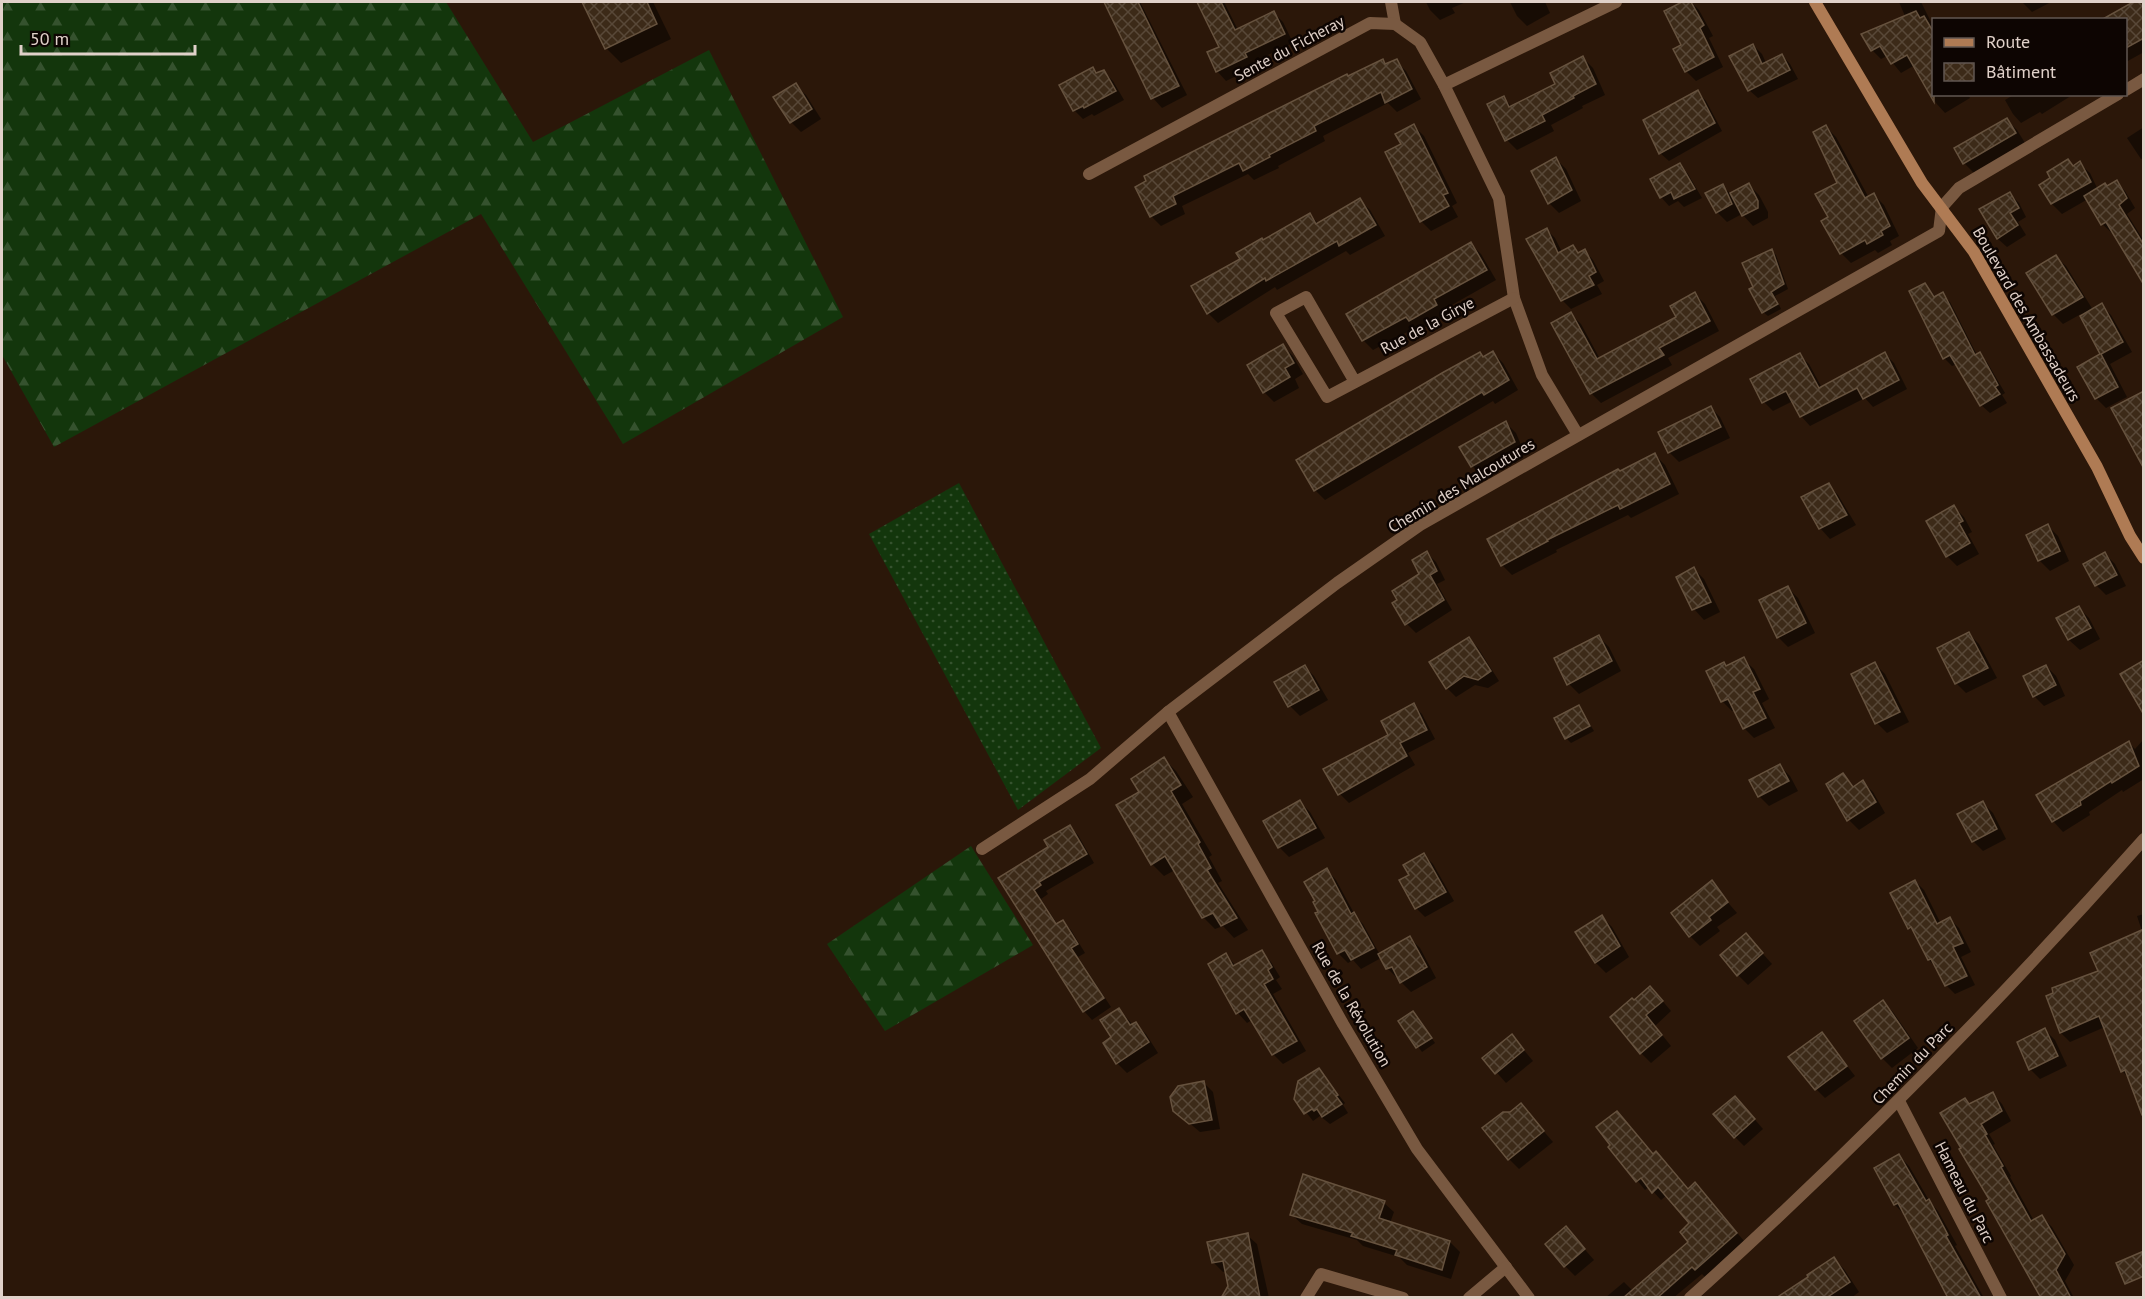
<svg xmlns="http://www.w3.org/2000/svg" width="2145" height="1299" font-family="'PT Sans',sans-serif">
<defs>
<pattern id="grass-dots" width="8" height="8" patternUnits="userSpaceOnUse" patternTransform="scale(1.5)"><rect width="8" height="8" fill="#13360c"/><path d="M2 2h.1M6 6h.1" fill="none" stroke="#35522e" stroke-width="1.8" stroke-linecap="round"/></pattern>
<pattern id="forest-firs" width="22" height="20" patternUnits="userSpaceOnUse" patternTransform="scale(1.5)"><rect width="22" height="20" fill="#13360c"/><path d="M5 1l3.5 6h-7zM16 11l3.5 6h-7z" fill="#35522e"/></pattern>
<pattern id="building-cross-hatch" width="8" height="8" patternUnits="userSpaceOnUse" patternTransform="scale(1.5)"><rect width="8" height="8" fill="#3c2a18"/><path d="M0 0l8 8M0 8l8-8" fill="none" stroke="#584838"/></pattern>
</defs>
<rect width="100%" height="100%" fill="#2b1709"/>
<polygon fill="url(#grass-dots)" points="959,483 1101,748 1018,810 869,534"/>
<g fill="url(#forest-firs)">
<polygon points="2,2 446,2 533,142 709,50 843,317 623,444 481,214 54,447 2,355"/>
<polygon points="971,846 1033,945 885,1031 827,944"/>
</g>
<g fill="#0007">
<polygon points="584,2 653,2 671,39 621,63 606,48"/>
<polygon points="1106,2 1140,2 1187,95 1162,108 1153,98"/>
<polygon points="1201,2 1227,2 1224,2 1238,30 1274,13 1283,22 1293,43 1253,62 1255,67 1226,81 1217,71 1221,47 1199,3"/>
<polygon points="1426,2 1466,2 1452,8 1455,13 1440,20 1430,10"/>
<polygon points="1510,2 1545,2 1550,13 1527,26 1517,16"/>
<polygon points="1685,2 1691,2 1699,10 1713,36 1709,38 1723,67 1696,81 1686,71 1683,45 1666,12"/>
<polygon points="1899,2 1921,2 1934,28 1934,94 1968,94 1970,98 1945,113 1936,103 1915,65 1901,73 1887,56 1881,59 1872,50 1905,16"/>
<polygon points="2022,2 2051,2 2032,12"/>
<polygon points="2136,2 2144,2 2144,52 2126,62 2126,20 2113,14"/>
<polygon points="1753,45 1762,54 1766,63 1782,55 1790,64 1798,79 1758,98 1749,90"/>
<polygon points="1583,58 1593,68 1605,95 1582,106 1583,108 1551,125 1554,131 1517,150 1507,140 1504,98 1512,107 1557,85"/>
<polygon points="1383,61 1387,65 1396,61 1406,71 1421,99 1397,112 1388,103 1323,136 1325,141 1278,166 1279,168 1254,180 1248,174 1182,206 1185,214 1161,226 1151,216 1137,187"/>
<polygon points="1092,69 1098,74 1104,72 1113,81 1124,100 1094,116 1092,114 1083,119 1074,110"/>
<polygon points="795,85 806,95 821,119 801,132 791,122"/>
<polygon points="1698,92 1706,101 1722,131 1669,161 1660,153"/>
<polygon points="2015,94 2074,94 2042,114 2040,112 2021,123 2013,114 2005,100"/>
<polygon points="2007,120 2017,130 2025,143 1974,173 1964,163"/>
<polygon points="1414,126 1424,136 1457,203 1452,206 1458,217 1431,231 1421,221 1403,144"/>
<polygon points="1826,127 1836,137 1869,198 1874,195 1884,205 1899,236 1890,241 1892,245 1878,253 1875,250 1851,263 1841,253 1830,218 1838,183"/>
<polygon points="2144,127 2144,158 2141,159 2127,138"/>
<polygon points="1556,159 1566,169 1581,201 1559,213 1549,203"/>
<polygon points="2068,161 2074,167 2079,163 2090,173 2098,190 2116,182 2125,191 2135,208 2127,214 2144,241 2144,281 2114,232 2112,233 2102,224 2088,199 2062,214 2052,204 2052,179"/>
<polygon points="1680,165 1688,174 1702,198 1684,207 1678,201 1669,206 1661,197"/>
<polygon points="1749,185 1759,195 1768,212 1768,218 1753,226 1742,214 1727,222 1717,212 1722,186 1731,194"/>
<polygon points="2010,194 2019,203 2026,217 2018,222 2026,235 2007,247 1998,239 1981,210"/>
<polygon points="1360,200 1370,210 1385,236 1350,255 1346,251 1277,290 1275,287 1218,323 1208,313 1242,260 1263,242 1310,215 1319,224"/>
<polygon points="1547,230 1555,238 1562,252 1573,246 1580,254 1585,251 1593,260 1604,281 1597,285 1602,294 1571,309 1562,300"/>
<polygon points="1471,244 1481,254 1496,280 1443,310 1446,316 1420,330 1417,327 1373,350 1363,340"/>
<polygon points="1772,251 1776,255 1788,289 1775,296 1781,309 1768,316 1763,312 1755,287"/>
<polygon points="2056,257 2066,266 2093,310 2101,305 2111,315 2132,352 2110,364 2127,397 2106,408 2096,398 2079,368 2102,354 2081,314 2063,324 2053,314 2028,274"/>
<polygon points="1925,284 1936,297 1942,294 1950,302 1977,355 1979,354 1987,362 2005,393 2002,395 2007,403 1990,413 1981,405 1957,364 1952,366 1944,358"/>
<polygon points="1695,294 1705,304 1719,331 1668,358 1672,365 1601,403 1591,393 1571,314 1581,324 1600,359 1678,317"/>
<polygon points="1283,346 1293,356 1303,374 1295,379 1299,388 1274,402 1264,392"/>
<polygon points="1493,353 1503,363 1518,390 1495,404 1493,401 1325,500 1315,490 1483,358"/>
<polygon points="1885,354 1894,363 1907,389 1873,407 1865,398 1810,426 1801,416 1793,401 1773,411 1764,402 1799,355 1809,364 1822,388"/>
<polygon points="1710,407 1720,417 1730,438 1679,462 1669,452"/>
<polygon points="1506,423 1516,433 1524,452 1482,476 1472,466"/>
<polygon points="1655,455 1665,465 1679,494 1631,518 1628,515 1556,550 1557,552 1512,575 1502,565 1620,473"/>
<polygon points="1828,485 1838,495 1856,525 1830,539 1820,528"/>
<polygon points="1954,507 1964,517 1972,532 1968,534 1979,554 1957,566 1947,556"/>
<polygon points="2048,526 2058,536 2069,561 2050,571 2040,561 2028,535"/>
<polygon points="1427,553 1436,562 1445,580 1437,584 1452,610 1416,633 1407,624"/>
<polygon points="2105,554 2115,564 2126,586 2106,595 2096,585"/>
<polygon points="1694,569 1704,579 1720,612 1704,620 1694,609 1678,578"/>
<polygon points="1788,588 1798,598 1815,633 1788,647 1778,637"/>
<polygon points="2079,608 2089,618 2100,639 2080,650 2069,640 2058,619"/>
<polygon points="1969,634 1979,644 1997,678 1966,693 1956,683"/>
<polygon points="1599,637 1609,647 1621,671 1579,694 1569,684"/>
<polygon points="1469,638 1478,648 1499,681 1488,688 1475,685 1456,697 1447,688"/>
<polygon points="1743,659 1754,669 1769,699 1762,703 1775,728 1754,738 1744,728 1735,710 1732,711 1722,701 1727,668"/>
<polygon points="1875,664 1885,674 1909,722 1887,733 1877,723"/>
<polygon points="1304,666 1314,676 1328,700 1300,716 1290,706"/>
<polygon points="2046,666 2056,676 2065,696 2044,706 2034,696"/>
<polygon points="1413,705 1422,714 1435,739 1408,753 1415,765 1349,803 1340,794 1390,736"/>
<polygon points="1579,707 1594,731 1571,743 1566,738"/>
<polygon points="2144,739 2144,779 2123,792 2122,790 2089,812 2090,815 2063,832 2053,821 2038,796 2128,742 2135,749"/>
<polygon points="1164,759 1176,771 1193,797 1182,804 1212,855 1209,857 1222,881 1218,883 1248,930 1234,938 1223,926 1215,929 1203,917 1175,870 1164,876 1152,864 1141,793"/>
<polygon points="1780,766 1790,776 1798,791 1769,806 1759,796"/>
<polygon points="1843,775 1855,788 1863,782 1873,792 1885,813 1859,830 1849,820"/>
<polygon points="1300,802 1310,812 1325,838 1289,857 1279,847"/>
<polygon points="1983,803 1993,813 2006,839 1983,851 1973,841"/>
<polygon points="1070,827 1078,835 1094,863 1046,891 1048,894 1041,899 1058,925 1063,922 1071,930 1085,953 1078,957 1111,1007 1092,1020 1084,1011 1001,879 1050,848"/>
<polygon points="1424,855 1433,864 1454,901 1425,917 1416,908 1411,875"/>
<polygon points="1327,870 1336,880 1356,917 1363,924 1380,955 1410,938 1420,948 1436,978 1411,992 1387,968 1381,958 1361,969 1353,960 1348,963 1339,954 1317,914 1320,912"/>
<polygon points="1915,881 1924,890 1941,924 1950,919 1959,928 1971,952 1961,957 1975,985 1955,994 1946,985 1936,967 1929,960 1915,933 1910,928"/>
<polygon points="1711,883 1737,913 1717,927 1720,931 1700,946 1690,936"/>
<polygon points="2144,914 2144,1115 2130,1079 2122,1071 2105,1027 2070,1042 2061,1033 2048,996 2100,971 2142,931 2137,916"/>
<polygon points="1602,917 1612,927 1629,957 1606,973 1596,963 1577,933"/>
<polygon points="1746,935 1772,964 1748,985 1738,975"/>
<polygon points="1262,952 1271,962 1280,977 1276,980 1282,989 1273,994 1306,1051 1283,1064 1273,1054 1252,1020 1247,1023 1238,1013 1226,955 1236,966"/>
<polygon points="1660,998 1671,1011 1655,1026 1671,1046 1651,1063 1641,1053 1634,1001"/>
<polygon points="1883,1002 1893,1012 1918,1048 1892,1068 1882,1058"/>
<polygon points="1119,1009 1133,1025 1136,1024 1146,1034 1158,1053 1127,1073 1117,1063 1113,1038"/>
<polygon points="1417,1017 1435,1043 1422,1052 1400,1021"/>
<polygon points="2045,1030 2055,1040 2067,1066 2040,1079 2030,1069"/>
<polygon points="1822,1034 1855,1076 1825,1098 1816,1089"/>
<polygon points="1512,1036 1533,1061 1506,1083 1484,1058"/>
<polygon points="1319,1070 1345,1103 1343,1105 1348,1113 1330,1124 1320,1116 1313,1121 1296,1099"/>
<polygon points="1204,1083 1213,1092 1220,1129 1200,1132 1175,1111"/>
<polygon points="1993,1094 2002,1104 2011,1121 1989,1134 1995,1144 1993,1145 2011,1176 2010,1177 2034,1221 2042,1217 2052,1227 2074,1265 2065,1281 2074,1298 2040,1298 2038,1294 2041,1293 1991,1200 1965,1100 1970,1105"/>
<polygon points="1521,1105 1553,1142 1519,1169 1509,1159 1511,1113"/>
<polygon points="1744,1107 1763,1129 1744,1146 1735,1137"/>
<polygon points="1610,1147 1653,1155 1688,1190 1695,1184 1745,1242 1705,1277 1702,1274 1673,1298 1605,1298 1624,1282 1633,1291 1690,1242 1692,1223 1667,1195 1661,1200 1649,1187 1645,1190"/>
<polygon points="1899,1156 1909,1166 1930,1202 1938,1211 1957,1245 1955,1246 1984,1298 1950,1298 1906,1216 1895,1205 1876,1169"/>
<polygon points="1384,1203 1394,1212 1390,1223 1450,1242 1460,1252 1451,1279 1407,1265 1399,1257 1363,1246 1357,1240 1302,1224 1292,1215"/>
<polygon points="1566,1228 1594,1260 1575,1276 1565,1266"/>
<polygon points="1247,1235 1257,1244 1269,1298 1223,1298 1230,1286 1227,1271 1223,1272 1213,1262"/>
<polygon points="1834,1259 1844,1269 1859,1292 1851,1298 1779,1298"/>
</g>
<g fill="url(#building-cross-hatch)" stroke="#66523e" stroke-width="1.5">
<polygon points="582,2 647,2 657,24 605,49"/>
<polygon points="1104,2 1138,2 1179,86 1151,99"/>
<polygon points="1197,2 1221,2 1235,30 1274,11 1285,34 1245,53 1247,57 1216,72 1207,52 1219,47"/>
<polygon points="1682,2 1691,2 1704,25 1700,28 1714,57 1685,72 1673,49 1681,45 1664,11"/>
<polygon points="2133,2 2144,2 2144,38 2126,48 2126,20 2101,20"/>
<polygon points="1916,11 1920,18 1924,16 1934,33 1934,102 1907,55 1891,64 1880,46 1871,51 1861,34"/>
<polygon points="1753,44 1762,64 1782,54 1790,70 1748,91 1729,56"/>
<polygon points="1583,56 1596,84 1573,96 1574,98 1542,115 1545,121 1505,141 1487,104 1504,96 1509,107 1555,84 1550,73"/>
<polygon points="1383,59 1385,64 1397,59 1412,89 1385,103 1381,92 1314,126 1316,131 1269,155 1270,157 1243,171 1239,163 1173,196 1176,204 1150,217 1135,187 1146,181 1144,176 1347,74 1348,76"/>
<polygon points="1093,67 1096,73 1104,70 1116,91 1084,108 1083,106 1073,111 1059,85"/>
<polygon points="796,83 812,109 790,123 773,97"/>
<polygon points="1698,90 1715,123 1659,154 1643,120"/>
<polygon points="2007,118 2016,133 1963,164 1954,148"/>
<polygon points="1414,124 1448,193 1443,195 1449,206 1420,222 1385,152 1401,144 1395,134"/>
<polygon points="1826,125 1865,198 1874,193 1890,226 1881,231 1883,235 1867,244 1865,240 1840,254 1821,221 1828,217 1815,194 1837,183 1813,132"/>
<polygon points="1556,157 1572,190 1548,204 1531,171"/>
<polygon points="2068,159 2073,166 2080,161 2091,182 2051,204 2039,185 2050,178 2047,172"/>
<polygon points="1680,163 1695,189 1674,199 1671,192 1660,198 1650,179"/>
<polygon points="2117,180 2127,198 2119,205 2144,245 2144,285 2106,222 2101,225 2084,196 2105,183 2107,186"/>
<polygon points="1749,183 1758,201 1758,208 1742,216 1730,193"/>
<polygon points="1723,184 1732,204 1716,213 1705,193"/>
<polygon points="2010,192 2019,208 2010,213 2018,225 1997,239 1979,209"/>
<polygon points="1360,198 1376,225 1339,246 1337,241 1266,281 1265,278 1207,314 1191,286 1240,259 1236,253 1262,238 1263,240 1310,213 1316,224"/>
<polygon points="1547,228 1558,253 1573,245 1578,253 1585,249 1596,272 1589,276 1594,285 1561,301 1526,239"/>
<polygon points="1471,242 1487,270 1434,299 1437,305 1409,321 1406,317 1362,341 1346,314"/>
<polygon points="1772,249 1784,284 1771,292 1778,304 1762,313 1749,289 1753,287 1742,263"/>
<polygon points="2056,255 2083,297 2052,315 2026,273"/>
<polygon points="1925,283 1934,297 1943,292 1975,355 1980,352 1998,385 1995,387 2000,394 1980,406 1950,355 1943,359 1909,291"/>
<polygon points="1695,292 1710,321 1659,348 1664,355 1590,394 1551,323 1571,312 1597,359 1676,317 1670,306"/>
<polygon points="2102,303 2123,342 2101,354 2118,387 2095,399 2077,367 2100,354 2080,316"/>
<polygon points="1283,344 1294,363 1285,368 1290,377 1263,393 1247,365"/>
<polygon points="1493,351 1509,380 1484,395 1482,392 1314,491 1296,460 1442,373 1480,352 1483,357"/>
<polygon points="1885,352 1899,380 1863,399 1857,388 1800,417 1786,391 1762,403 1750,379 1800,353 1819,388"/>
<polygon points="2144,391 2144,469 2111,408"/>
<polygon points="1711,406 1721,427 1668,453 1658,432"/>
<polygon points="1506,421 1515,442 1471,467 1459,447"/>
<polygon points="1655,453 1670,484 1620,509 1618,505 1547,540 1548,541 1501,566 1487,539 1618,469 1620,471"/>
<polygon points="1829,483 1847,515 1819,529 1801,497"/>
<polygon points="1954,505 1963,521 1959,523 1970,543 1946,557 1926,521"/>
<polygon points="2048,524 2060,551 2038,561 2026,535"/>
<polygon points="1427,551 1437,571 1430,575 1444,600 1405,625 1392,603 1397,600 1392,591 1419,574 1412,560"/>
<polygon points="2105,552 2117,575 2095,586 2083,564"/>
<polygon points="1694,567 1711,602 1692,610 1676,577"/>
<polygon points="1788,586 1806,623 1777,638 1759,600"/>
<polygon points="2079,606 2091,628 2068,640 2056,618"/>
<polygon points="1969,632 1988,668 1955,684 1937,648"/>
<polygon points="1599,635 1612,661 1567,685 1554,658"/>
<polygon points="1469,637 1491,671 1478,680 1464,676 1446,689 1429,662"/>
<polygon points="1744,657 1760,689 1753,692 1766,718 1743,729 1728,699 1721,702 1706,671 1724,662 1726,666"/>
<polygon points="2144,660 2144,715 2120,674"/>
<polygon points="1875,662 1900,712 1875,724 1851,674"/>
<polygon points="1305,665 1319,690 1288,707 1274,682"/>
<polygon points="2046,665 2056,685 2033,697 2023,676"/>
<polygon points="1414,703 1427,730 1400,743 1407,756 1338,795 1323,769 1388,735 1381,721"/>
<polygon points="1579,705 1590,726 1565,739 1554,718"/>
<polygon points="2129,741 2139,766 2112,783 2111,781 2080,801 2081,805 2052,822 2036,795"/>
<polygon points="1164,757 1181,785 1171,791 1200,842 1198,844 1211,868 1207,870 1237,918 1221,926 1213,913 1202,918 1165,856 1151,865 1116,805 1139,792 1131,779"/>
<polygon points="1780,764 1789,781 1758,797 1749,780"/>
<polygon points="1843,773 1853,787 1863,780 1876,802 1847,821 1826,784"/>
<polygon points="1300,800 1316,828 1278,848 1263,821"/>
<polygon points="1983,801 1997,829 1972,842 1957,814"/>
<polygon points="1070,825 1087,854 1039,882 1041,885 1034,890 1056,924 1063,920 1078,944 1071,948 1104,998 1083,1012 998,878 1048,847 1044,840"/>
<polygon points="1424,853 1446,892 1415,909 1399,880 1409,875 1403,865"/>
<polygon points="1327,868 1351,914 1354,912 1374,948 1351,960 1345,950 1337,954 1315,913 1318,912 1313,902 1315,901 1304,882"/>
<polygon points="1712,880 1728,902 1709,917 1711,920 1689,937 1671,913"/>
<polygon points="1915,880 1937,924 1950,917 1963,943 1953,947 1967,976 1945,986 1931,959 1928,960 1911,927 1908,929 1890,893"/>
<polygon points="1602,915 1620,946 1595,963 1575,932"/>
<polygon points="2144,929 2144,1115 2142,1115 2125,1070 2121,1072 2099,1016 2060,1033 2046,996 2053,993 2052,988 2098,971 2090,953"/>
<polygon points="1746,933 1763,953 1737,976 1720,955"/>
<polygon points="1410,936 1427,967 1400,983 1392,967 1386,969 1378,954"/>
<polygon points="1262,950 1272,967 1268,970 1273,979 1264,984 1297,1041 1272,1055 1244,1009 1236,1014 1208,964 1226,953 1233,966"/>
<polygon points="1650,986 1663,1001 1646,1015 1662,1035 1640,1054 1610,1017 1632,998 1634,1000"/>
<polygon points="1883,1000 1909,1038 1881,1059 1854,1021"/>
<polygon points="1119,1008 1130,1025 1136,1022 1149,1042 1116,1064 1103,1043 1111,1037 1100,1020"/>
<polygon points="1413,1011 1432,1038 1416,1048 1398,1021"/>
<polygon points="2045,1028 2058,1056 2029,1070 2017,1042"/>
<polygon points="1822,1032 1847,1066 1815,1090 1788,1057"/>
<polygon points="1512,1034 1524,1050 1495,1074 1482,1058"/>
<polygon points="1319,1068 1338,1095 1336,1096 1342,1104 1322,1117 1317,1109 1314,1111 1312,1109 1304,1114 1294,1099 1298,1081"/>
<polygon points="1204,1081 1212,1120 1189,1124 1173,1111 1170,1097 1178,1086"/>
<polygon points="1993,1092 2002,1111 1981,1124 1987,1134 1985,1135 2003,1166 2001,1167 2031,1221 2042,1215 2065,1254 2056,1270 2071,1298 2041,1298 1986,1201 1989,1199 1959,1149 1961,1148 1940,1113 1965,1098 1969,1104"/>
<polygon points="1735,1096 1755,1119 1734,1138 1713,1114"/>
<polygon points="1521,1103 1544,1131 1508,1160 1482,1128 1503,1112 1510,1112"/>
<polygon points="1617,1111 1653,1154 1656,1151 1688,1189 1695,1182 1737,1233 1695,1270 1692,1267 1657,1298 1623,1298 1688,1242 1680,1232 1689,1223 1658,1187 1652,1193 1641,1178 1636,1182 1608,1147 1610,1145 1596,1127"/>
<polygon points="1899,1154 1926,1201 1929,1199 1948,1235 1946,1236 1981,1298 1948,1298 1898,1203 1894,1205 1874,1168"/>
<polygon points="1303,1174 1385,1201 1379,1218 1450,1241 1442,1270 1395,1255 1397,1250 1351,1236 1353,1233 1290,1215"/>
<polygon points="1566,1226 1585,1249 1564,1267 1545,1244"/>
<polygon points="1248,1233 1260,1298 1221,1298 1228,1286 1223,1261 1212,1263 1207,1242"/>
<polygon points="2144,1251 2144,1276 2125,1284 2116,1263"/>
<polygon points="1834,1257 1850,1282 1826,1298 1776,1298 1808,1277 1807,1275"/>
</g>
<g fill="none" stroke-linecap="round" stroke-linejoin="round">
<g stroke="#795941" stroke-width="12">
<polyline points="1391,2 1395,24"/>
<polyline points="1444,85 1499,198 1514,298 1542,375 1578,435"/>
<polyline points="2126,90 2144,79"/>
<polyline points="1089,174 1370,23 1395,24 1420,42 1444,85 1616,2"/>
<polyline points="1355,382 1306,297 1276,313 1327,397 1514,298"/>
<polyline points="1168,712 1343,1024 1417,1149 1529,1298"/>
<polyline points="982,849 1090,779 1168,712 1337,583 1420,525 1939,231 1942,207 1959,188 2118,94"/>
<polyline points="1899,1101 2001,1298"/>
<polyline points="1306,1298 1321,1274 1403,1298"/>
<polyline points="1469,1298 1506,1267"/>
<path d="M 1690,1298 C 1850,1154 2001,1000 2144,839"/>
</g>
<polyline stroke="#af7b54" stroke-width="12" points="1815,2 1922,183 1974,252 2097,467 2130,536 2144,558"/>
</g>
<g text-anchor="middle" stroke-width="5" stroke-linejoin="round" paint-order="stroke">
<g font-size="16" fill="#e0d1c9" stroke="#0d0502">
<text transform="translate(1289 48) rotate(-28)" y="6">Sente du Ficheray</text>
<text transform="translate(2027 314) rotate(60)" y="6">Boulevard des Ambassadeurs</text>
<text transform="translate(1427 325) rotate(-28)" y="6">Rue de la Girye</text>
<text transform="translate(1461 485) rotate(-31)" y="6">Chemin des Malcoutures</text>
<text transform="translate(1352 1004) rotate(60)" y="6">Rue de la Révolution</text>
<text transform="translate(1912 1063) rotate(-46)" y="6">Chemin du Parc</text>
<text transform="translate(1965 1192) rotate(63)" y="6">Hameau du Parc</text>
</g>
</g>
<rect width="2145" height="1299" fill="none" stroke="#e0d1c9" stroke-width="6"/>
<rect x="1932" y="18" width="195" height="78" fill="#0d0502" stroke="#615752" stroke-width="1.5"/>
<rect x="1944" y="38" width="30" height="9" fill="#af7b54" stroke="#615752" stroke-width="1.5"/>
<text x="1986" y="48" font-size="18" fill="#e0d1c9">Route</text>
<rect x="1944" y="63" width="30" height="18" fill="url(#building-cross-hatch)" stroke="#615752" stroke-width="1.5"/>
<text x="1986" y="78" font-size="18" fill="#e0d1c9">Bâtiment</text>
<path d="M21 45v9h174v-9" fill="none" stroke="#e0d1c9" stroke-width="3"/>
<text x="30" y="45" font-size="18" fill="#e0d1c9" stroke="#0d0502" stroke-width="4.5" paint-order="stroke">50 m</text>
</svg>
